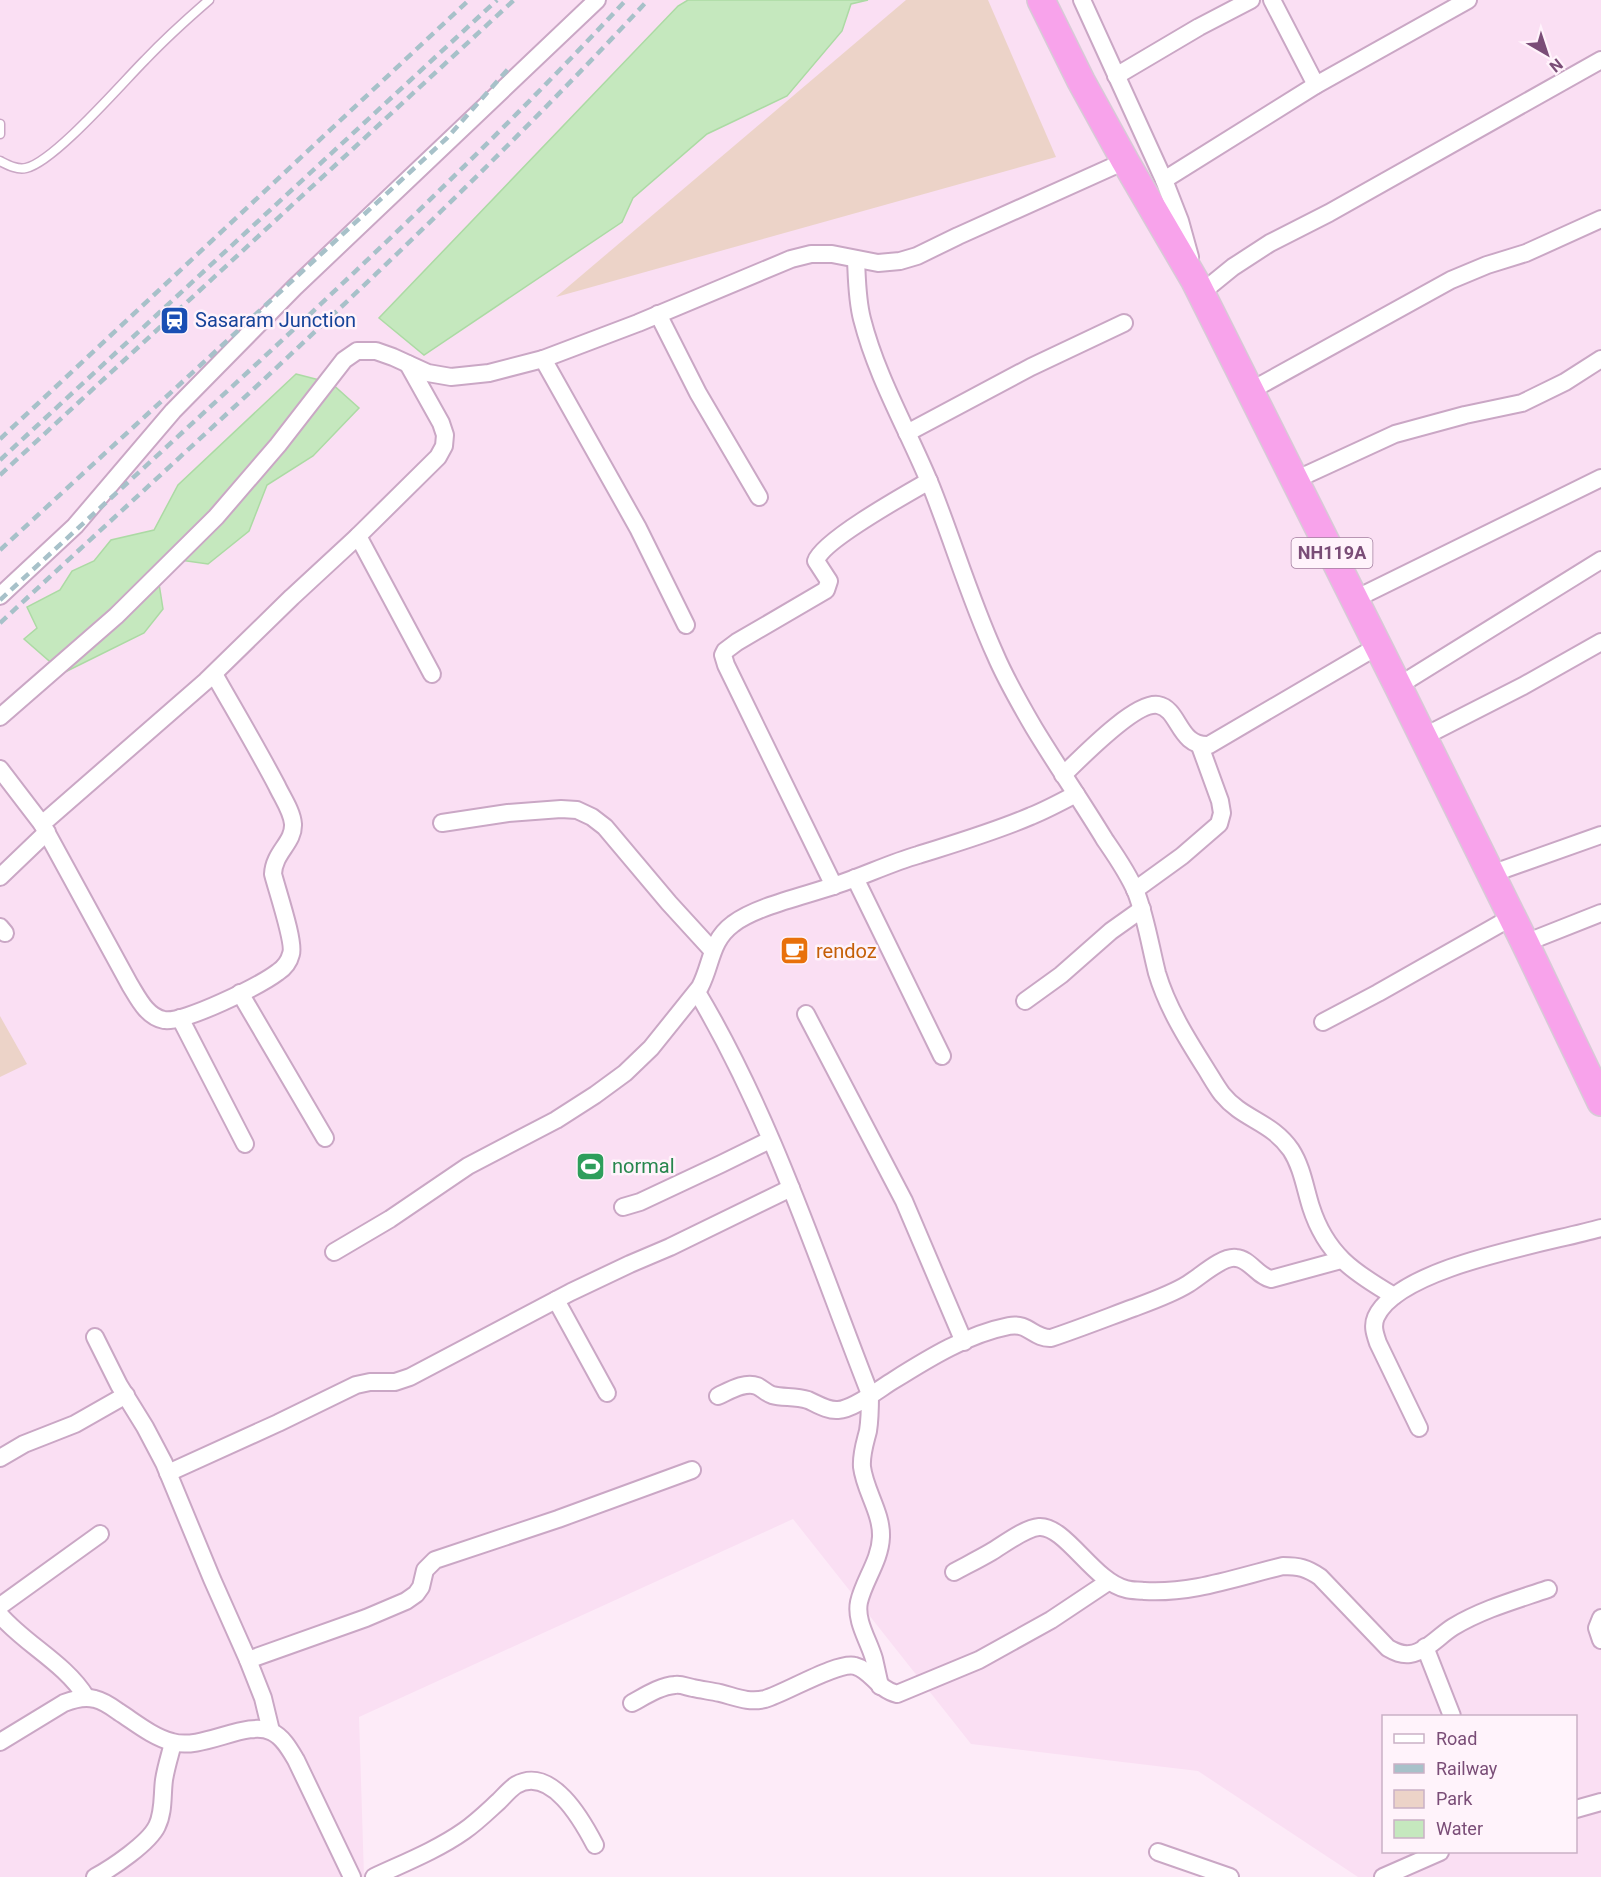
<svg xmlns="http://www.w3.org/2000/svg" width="1601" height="1877" font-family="Roboto,sans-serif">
<rect width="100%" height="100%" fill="#fdebf8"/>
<path fill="#fadff3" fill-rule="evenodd" d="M 0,0 L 1601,0 L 1601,1877 L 1358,1877 L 1198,1771 L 971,1744 L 793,1519 L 359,1717 L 364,1877 L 0,1877 ZM 1384,1716 L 1576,1716 L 1576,1852 L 1384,1852 Z"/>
<g fill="#ecd3c8">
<polygon points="906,0 988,0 1056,157 556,297"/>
<polygon points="0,1016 27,1064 0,1077"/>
</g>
<g fill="#c5e8be" stroke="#acdaa4" stroke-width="1.5">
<polygon points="688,0 868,0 851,4 842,31 787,96 707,134 633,198 622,222 424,355 379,318 678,6"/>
<polygon points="296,374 331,383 359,408 313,456 267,485 249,531 208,564 180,560 157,571 163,609 144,633 63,673 24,639 37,628 27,607 60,590 72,571 94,561 111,540 154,530 178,485"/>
</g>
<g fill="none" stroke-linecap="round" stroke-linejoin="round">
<defs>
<g id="service">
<polyline points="0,124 0,134"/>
<path d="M 0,161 C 8,165 17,170 26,168 C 54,162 122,83 145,60 C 165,39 187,19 209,0"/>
</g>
<g id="minor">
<polyline points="1082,0 1164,180 1180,221 1190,257"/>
<polyline points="1272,0 1316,85"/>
<polyline points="1116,76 1199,27 1251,0"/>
<polyline points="1164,180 1316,85 1468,0"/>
<path d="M 856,260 C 857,280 857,300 862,319 C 877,378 908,430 931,486 C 953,541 970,599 995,654 C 1006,680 1020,704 1034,728 C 1057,766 1082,802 1105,840 C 1116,856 1128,873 1136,892 C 1146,918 1150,945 1157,973 C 1167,1007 1187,1039 1206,1069 C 1211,1077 1216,1086 1222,1094 C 1243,1120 1271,1121 1291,1150 C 1302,1167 1305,1188 1311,1207 C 1326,1254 1353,1272 1394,1296"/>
<polyline points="1201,293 1233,267 1270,243 1329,213 1601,60"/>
<polyline points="658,314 698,393 759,497"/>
<polyline points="543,359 638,528 686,625"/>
<polyline points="1250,391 1451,280 1487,265 1526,253 1601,219"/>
<polyline points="907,433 1031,367 1124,323"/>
<polyline points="1295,480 1395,434 1465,415 1522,403 1565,382 1601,359"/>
<polyline points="358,536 432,674"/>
<polyline points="0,596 75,526 173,411 295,287 597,0"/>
<polyline points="1355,599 1601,478"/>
<polyline points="1398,686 1601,560"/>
<polyline points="0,717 116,616 216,517 278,445 344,360 357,351 376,351 393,357 428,373 451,377 489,373 543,359 638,323 791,259 811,254 832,254 878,263 900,261 917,256 958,236 1125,161"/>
<polyline points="1423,737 1523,686 1601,642"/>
<path d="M 0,769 L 42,824 L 130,985 C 138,998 147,1017 164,1020 C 183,1024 261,985 278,972 C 284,968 289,962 291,954 C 295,943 277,890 273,874 C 274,852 294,843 293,824 C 292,811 282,797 277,786 C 257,748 235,711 214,674"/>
<path d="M 1063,775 C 1080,759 1135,701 1158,705 C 1180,709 1178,747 1209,745 L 1378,646"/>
<polyline points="442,823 508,813 561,809 577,810 592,817 605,827 669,903 712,950"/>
<polyline points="42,824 206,681 292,597 358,536 438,457 444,446 445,435 441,423 408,364"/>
<polyline points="1491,874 1601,835"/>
<polyline points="0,877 47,832"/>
<polyline points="855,878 942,1056"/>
<path d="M 834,886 L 726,665 L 723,655 L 725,651 L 737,642 L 826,590 L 829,581 L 816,561 C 822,541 908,493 929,481"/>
<polyline points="1135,890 1182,856 1219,824 1222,813 1220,801 1200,746"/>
<polyline points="0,927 5,933"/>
<polyline points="1525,943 1601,913"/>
<path d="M 697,992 C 772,1118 817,1259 870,1394 C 870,1406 870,1419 868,1431 C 865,1443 861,1454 862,1467 C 865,1491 882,1513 881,1537 C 880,1561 864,1580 859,1602 C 855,1621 869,1641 874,1659 C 876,1668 878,1677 880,1686"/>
<polyline points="240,993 325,1138"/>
<polyline points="1025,1001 1061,975 1111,931 1142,909"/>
<polyline points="806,1014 904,1201 964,1342"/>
<polyline points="180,1018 245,1144"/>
<polyline points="1323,1022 1378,993 1512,917"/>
<polyline points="623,1207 640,1202 721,1164 770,1140"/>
<path d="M 334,1252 L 390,1219 L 468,1166 L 556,1120 L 595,1095 L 625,1073 L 651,1048 L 700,987 C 712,964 710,941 733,924 C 756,906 808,895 836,885 C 864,876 890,863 918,855 C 956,843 994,832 1031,816 C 1046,810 1061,802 1076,794"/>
<polyline points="556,1300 607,1393"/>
<polyline points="95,1337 119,1385 145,1427 164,1463 212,1579 248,1660 263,1698 271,1731"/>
<path d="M 718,1396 C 729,1391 745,1381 757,1386 C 762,1388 766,1393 772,1395 C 783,1398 795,1396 808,1400 C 817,1404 828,1411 838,1410 C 854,1409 879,1389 894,1380 C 929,1358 968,1334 1009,1326 C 1028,1322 1034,1339 1051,1338 C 1078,1329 1106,1318 1133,1308 C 1152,1301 1172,1294 1188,1284 C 1201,1276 1222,1256 1236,1258 C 1250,1259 1257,1276 1271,1279 L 1341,1260"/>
<path d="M 1419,1428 L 1378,1343 C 1375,1334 1372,1326 1376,1317 C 1399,1266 1549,1243 1601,1228"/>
<polyline points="0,1458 24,1444 75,1424 126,1395"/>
<polyline points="168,1473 278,1423 356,1385 370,1382 395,1382 410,1377 571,1292 630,1264 670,1247 791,1188"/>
<path d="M 954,1572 C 967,1565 979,1559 991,1552 C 1003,1545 1025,1528 1039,1527 C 1065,1525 1094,1582 1126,1589 C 1132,1591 1139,1590 1144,1591 C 1192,1594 1237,1577 1283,1566 C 1299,1566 1307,1568 1320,1577 L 1388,1648 C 1395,1652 1401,1655 1410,1654 C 1426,1652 1440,1635 1453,1627 C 1483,1609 1516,1600 1548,1589"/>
<polyline points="0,1606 100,1534"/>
<path d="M 0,1615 C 26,1645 65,1663 86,1697"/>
<polyline points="1601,1618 1597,1628 1601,1640"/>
<polyline points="1425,1647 1452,1716"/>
<polyline points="248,1660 366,1618 406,1601 416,1594 421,1587 425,1570 435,1560 558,1519 692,1470"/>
<path d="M 632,1703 C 645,1696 660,1686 675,1685 C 681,1684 687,1687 693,1688 C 702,1690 711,1691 720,1693 C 736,1697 748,1703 765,1699 C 786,1693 838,1661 855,1666 C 871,1670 877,1689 897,1694 L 979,1660 L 1051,1620 L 1108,1582"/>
<path d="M 0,1742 L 64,1703 C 74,1699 84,1696 95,1699 C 104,1701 112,1707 119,1712 C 136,1723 153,1737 172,1742 C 203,1751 247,1719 272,1732 C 283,1737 290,1750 296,1760 L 352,1877"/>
<polyline points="1576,1809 1601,1802"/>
<polyline points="1158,1852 1230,1877"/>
<path d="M 95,1877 C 112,1868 149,1843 157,1826 C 164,1812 162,1795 164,1780 C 166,1767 170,1755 173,1743"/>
<path d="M 374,1877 C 404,1863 437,1850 464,1831 C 477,1822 488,1811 499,1801 C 504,1796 510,1789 516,1785 C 551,1765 582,1820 595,1845"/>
<polyline points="1383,1877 1440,1852"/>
</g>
<polyline id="trunk" points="1041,0 1081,81 1125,161 1195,281 1398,686 1525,943 1601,1102"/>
</defs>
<use href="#service" stroke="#caa7c5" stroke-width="11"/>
<use href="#minor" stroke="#caa7c5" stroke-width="20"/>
<use href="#trunk" stroke="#d7cad6" stroke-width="30"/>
<use href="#service" stroke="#fff" stroke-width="8"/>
<use href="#minor" stroke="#fff" stroke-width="16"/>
<use href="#trunk" stroke="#f8a3eb" stroke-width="27"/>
<g stroke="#a7c1c9" stroke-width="4.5" stroke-dasharray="9 6" stroke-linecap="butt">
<polyline points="0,439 469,0"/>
<polyline points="0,460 497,0"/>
<polyline points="0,475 514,0"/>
<polyline points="0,550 447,138 510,67"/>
<path d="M 0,600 C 212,404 429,212 626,0"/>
<path d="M 0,623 C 220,419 444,220 648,0"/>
</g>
</g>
<defs>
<symbol id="station-square" viewBox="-11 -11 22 22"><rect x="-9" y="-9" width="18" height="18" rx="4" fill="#1a4fb4" stroke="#fff3fb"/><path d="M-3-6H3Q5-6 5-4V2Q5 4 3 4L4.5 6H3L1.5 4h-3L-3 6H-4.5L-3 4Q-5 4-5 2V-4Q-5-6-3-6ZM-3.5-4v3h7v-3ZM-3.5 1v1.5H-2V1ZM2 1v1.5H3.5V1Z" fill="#fff"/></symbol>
<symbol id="cafe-square" viewBox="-11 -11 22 22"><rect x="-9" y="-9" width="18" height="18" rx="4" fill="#e8710a" stroke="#fff3fb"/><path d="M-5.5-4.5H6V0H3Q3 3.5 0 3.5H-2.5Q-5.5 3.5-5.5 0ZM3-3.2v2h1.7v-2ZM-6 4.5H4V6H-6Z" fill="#fff"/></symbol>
<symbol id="stadium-square" viewBox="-11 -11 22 22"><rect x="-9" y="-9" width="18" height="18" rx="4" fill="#2e9e5b" stroke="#fff3fb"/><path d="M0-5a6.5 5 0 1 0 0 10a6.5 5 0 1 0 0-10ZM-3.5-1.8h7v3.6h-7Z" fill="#fff"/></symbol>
</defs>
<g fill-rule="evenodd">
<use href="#station-square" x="158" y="304" width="33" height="33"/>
<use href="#cafe-square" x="778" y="934" width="33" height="33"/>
<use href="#stadium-square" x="574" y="1150" width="33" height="33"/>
</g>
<g text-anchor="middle" stroke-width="5" stroke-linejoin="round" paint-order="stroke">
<rect fill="#fff3fb" stroke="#a27f9f" stroke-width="1.5" x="1291.5" y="538" width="81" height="30" rx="4.5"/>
<g font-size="18" font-weight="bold" fill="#7a4d77">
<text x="1332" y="559">NH119A</text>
</g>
<g font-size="20" fill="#164399" stroke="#fff3fb" text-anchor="start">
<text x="195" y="327">Sasaram Junction</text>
</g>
<g font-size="20" fill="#c56008" stroke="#fff3fb" text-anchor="start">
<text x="816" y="958">rendoz</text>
</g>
<g font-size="20" fill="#27864d" stroke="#fff3fb" text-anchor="start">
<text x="612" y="1173">normal</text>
</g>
</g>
<rect x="1382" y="1715" width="195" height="138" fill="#fff3fb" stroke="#cab1c6" stroke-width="1.5"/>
<rect x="1394" y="1734" width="30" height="9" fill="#ffffff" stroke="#cab1c6" stroke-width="1.5"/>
<text x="1436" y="1745" font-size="18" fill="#7a4d77">Road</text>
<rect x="1394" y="1764" width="30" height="9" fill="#a7c1c9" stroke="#cab1c6" stroke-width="1.5"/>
<text x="1436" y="1775" font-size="18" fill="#7a4d77">Railway</text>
<rect x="1394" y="1790" width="30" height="18" fill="#ecd3c8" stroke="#cab1c6" stroke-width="1.5"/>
<text x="1436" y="1805" font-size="18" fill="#7a4d77">Park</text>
<rect x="1394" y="1820" width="30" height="18" fill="#c5e8be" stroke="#cab1c6" stroke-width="1.5"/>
<text x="1436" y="1835" font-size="18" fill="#7a4d77">Water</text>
<g transform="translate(1547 54) rotate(141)" stroke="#fff3fb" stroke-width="4.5" paint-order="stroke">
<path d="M0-4.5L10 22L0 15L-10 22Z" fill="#7a4d77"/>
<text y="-9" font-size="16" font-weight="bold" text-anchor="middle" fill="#7a4d77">N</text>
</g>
</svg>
